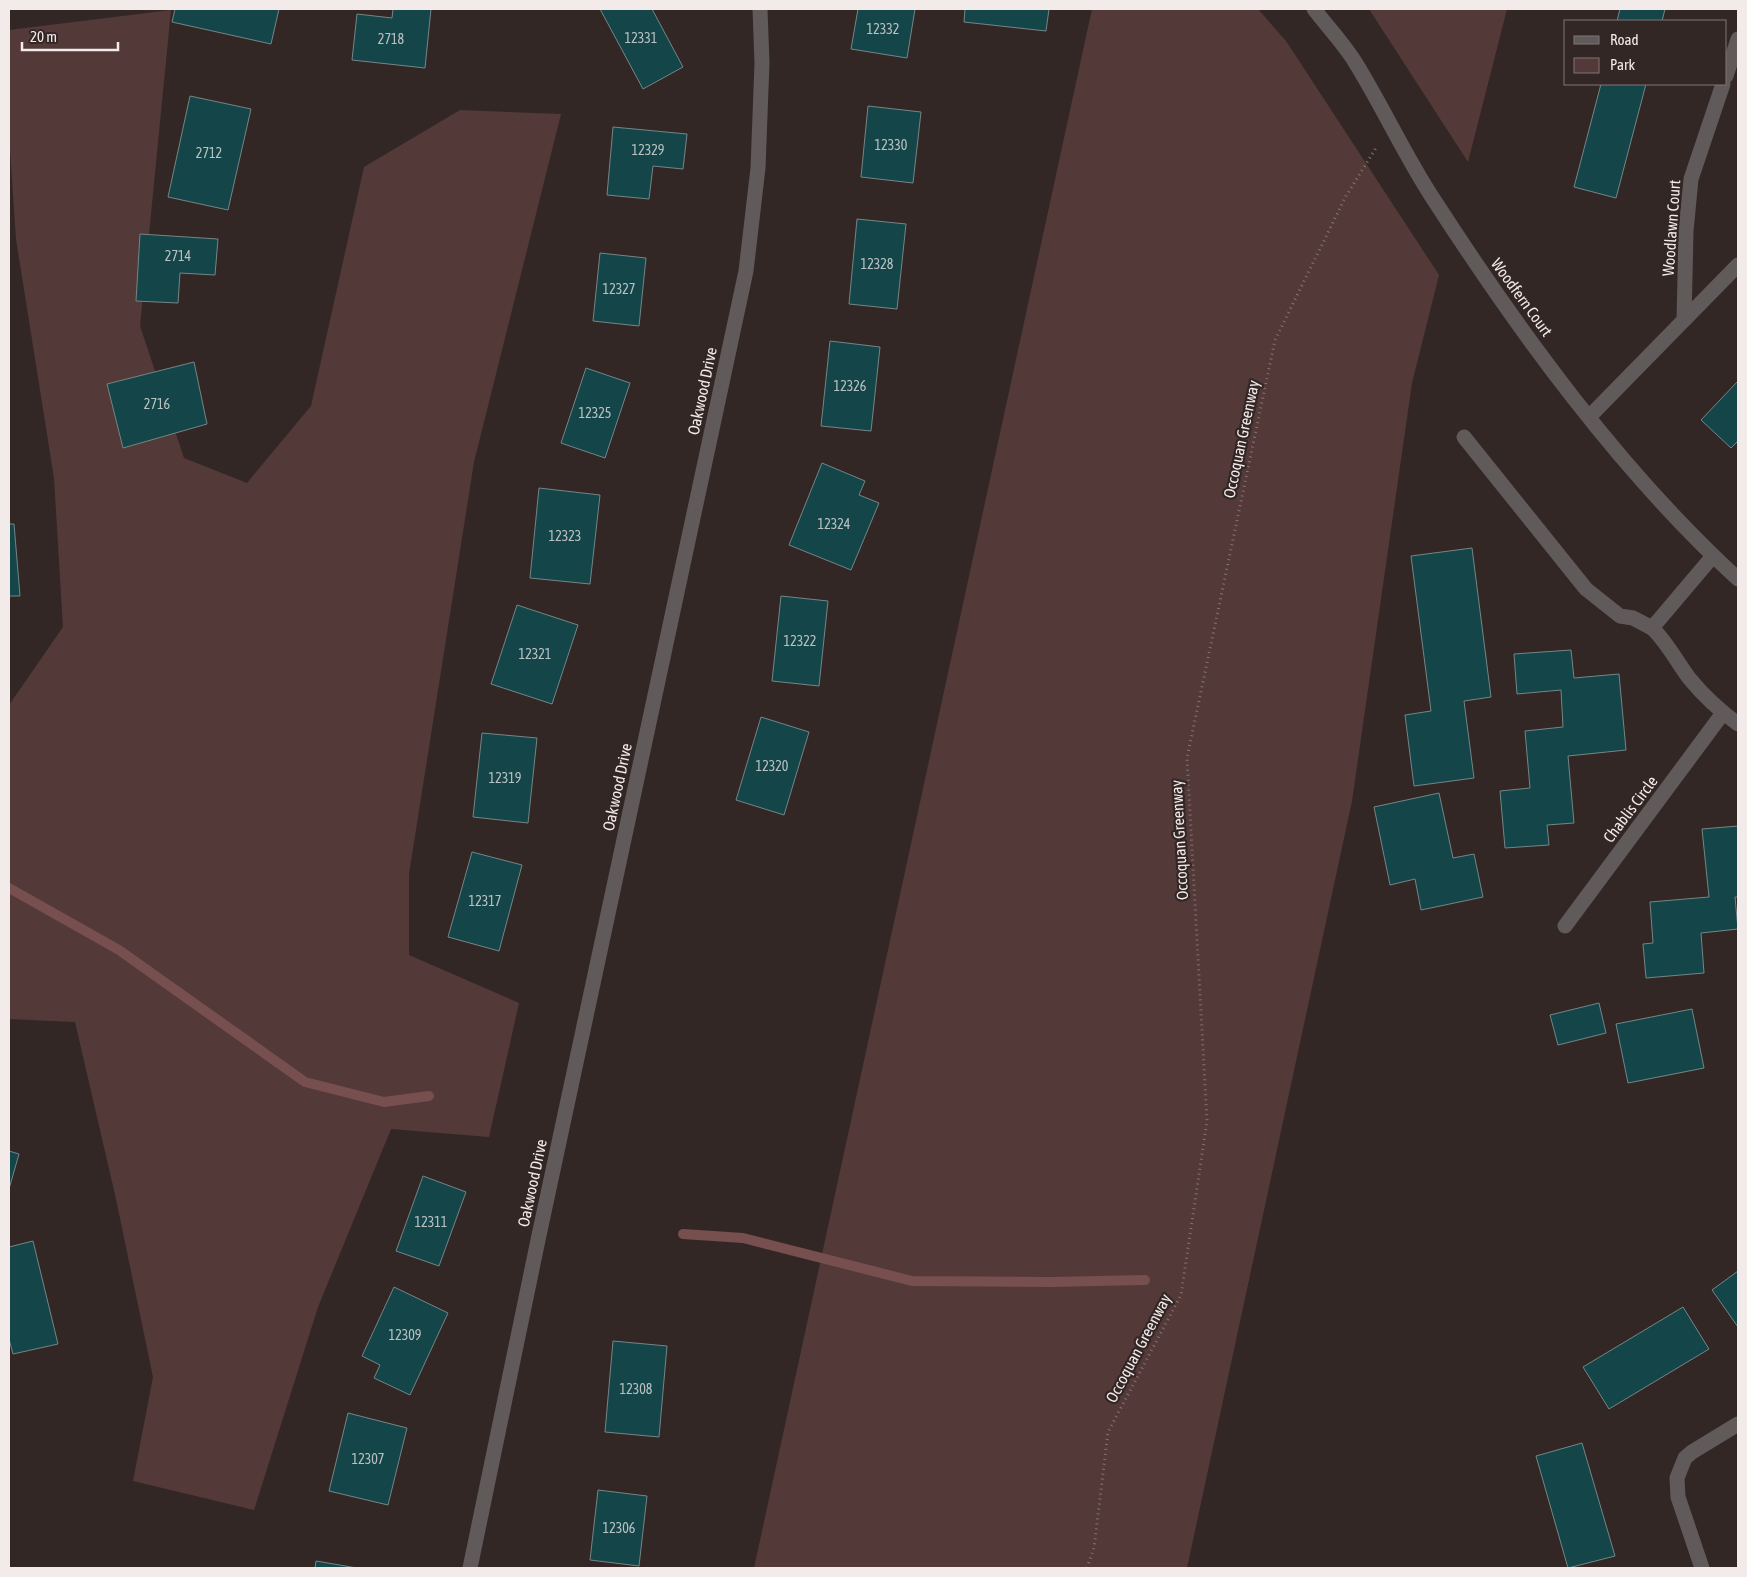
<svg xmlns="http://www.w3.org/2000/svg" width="1747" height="1577" font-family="'Asap Condensed',sans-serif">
<rect width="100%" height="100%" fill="#332726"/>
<g fill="#543939">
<polygon points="1092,9 1258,9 1286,41 1439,275 1412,383 1352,801 1187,1568 754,1568"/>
<polygon points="1369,9 1507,9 1468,162"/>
<polygon points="171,10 140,326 184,458 247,483 311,406 364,167 460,110 561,114 474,462 409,874 409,955 519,1003 489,1137 391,1129 318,1307 254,1510 133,1481 153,1377 116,1199 75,1022 9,1019 9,705 63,627 54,478 16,239 9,134 9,30"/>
</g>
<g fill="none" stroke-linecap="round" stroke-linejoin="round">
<g stroke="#764f4e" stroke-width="10">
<polyline points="9,888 119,950 305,1082 384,1102 429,1096"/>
<polyline points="683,1234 743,1238 912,1281 1051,1282 1145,1280"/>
</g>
</g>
<g fill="#144649" stroke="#758586">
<polygon points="175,9 279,9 271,44 172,22"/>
<polygon points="393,9 431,9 425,68 352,60 357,14 392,18"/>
<polygon points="600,9 652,9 683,67 643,89"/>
<polygon points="858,9 915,9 907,58 851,49"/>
<polygon points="965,9 1049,9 1046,31 964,22"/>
<polygon points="1620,9 1665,9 1662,21 1617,21"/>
<polygon points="1601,84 1646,84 1616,198 1574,187"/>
<polygon points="190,96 251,109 228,210 168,197"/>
<polygon points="868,106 921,112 913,183 861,177"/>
<polygon points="613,127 687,134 683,169 653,166 649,199 607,195"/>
<polygon points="857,219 906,224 897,309 849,304"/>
<polygon points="140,234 218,239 215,275 180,273 178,303 136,301"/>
<polygon points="600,253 646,258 639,326 593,321"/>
<polygon points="830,341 880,347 871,431 821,426"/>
<polygon points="194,362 207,424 123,448 107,384"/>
<polygon points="586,368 630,383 605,458 561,443"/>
<polygon points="1738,381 1738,441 1731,448 1701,420"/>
<polygon points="822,463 865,481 859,495 879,503 851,570 789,545"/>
<polygon points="539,488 600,495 590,584 530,578"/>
<polygon points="9,524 14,524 20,596 9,596"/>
<polygon points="1472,548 1491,697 1464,701 1474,778 1414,786 1405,715 1431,711 1411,556"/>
<polygon points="781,596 828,601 819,686 772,681"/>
<polygon points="517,605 578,625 552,704 491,684"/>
<polygon points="1571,650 1574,678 1619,674 1626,750 1568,756 1574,823 1547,825 1549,845 1505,848 1500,791 1530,788 1525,731 1563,727 1561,690 1517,694 1514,654"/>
<polygon points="761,717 809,732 784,815 736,800"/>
<polygon points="482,733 537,738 528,823 473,817"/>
<polygon points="1439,793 1453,858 1474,854 1483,897 1421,910 1415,879 1390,885 1374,807"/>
<polygon points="1738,826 1738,897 1735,897 1738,929 1701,933 1704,973 1646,978 1643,944 1653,943 1650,902 1709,897 1702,829"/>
<polygon points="472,852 522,865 499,951 448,937"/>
<polygon points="1599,1003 1606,1033 1558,1045 1550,1015"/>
<polygon points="1692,1009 1704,1068 1628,1083 1616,1024"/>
<polygon points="9,1151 19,1154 9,1189"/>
<polygon points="423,1176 466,1192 439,1266 396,1251"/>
<polygon points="33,1241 58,1344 13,1354 9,1339 9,1247"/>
<polygon points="1738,1271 1738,1327 1712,1290"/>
<polygon points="394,1287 448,1313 410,1395 374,1378 380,1365 362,1356"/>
<polygon points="1683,1307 1709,1349 1609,1409 1583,1367"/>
<polygon points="613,1341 667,1346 659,1437 605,1432"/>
<polygon points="348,1413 407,1428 388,1505 329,1491"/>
<polygon points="1582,1443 1615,1556 1568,1568 1536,1456"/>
<polygon points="598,1490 647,1496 639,1566 590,1560"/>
<polygon points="316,1561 357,1568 315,1568"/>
</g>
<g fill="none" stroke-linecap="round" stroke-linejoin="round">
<polyline stroke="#807574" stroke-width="3" stroke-dasharray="1 4" stroke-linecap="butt" points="1087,1568 1094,1548 1108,1432 1181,1295 1207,1121 1187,758 1275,340 1346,196 1376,148"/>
<polyline stroke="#605a5a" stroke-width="15" points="1464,437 1586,589 1620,616 1633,618 1652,628"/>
<g stroke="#605a5a" stroke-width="15">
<path d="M 1314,9 C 1327,26 1344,44 1355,62 C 1383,107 1405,156 1434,200 C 1520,333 1621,472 1738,579"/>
<polyline points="1726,76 1738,39"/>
<polyline points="1684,320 1686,231 1691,179 1723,84"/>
<polyline points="1589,417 1738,265"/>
<path d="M 1713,556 L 1652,628 C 1667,642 1677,662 1689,678 C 1703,695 1720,711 1738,724"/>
<polyline points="1565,926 1723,713"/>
<polyline points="470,1568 538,1240 746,271 758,168 762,63 760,9"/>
<polyline points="1702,1568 1678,1497 1677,1478 1685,1458 1692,1452 1738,1424"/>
</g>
</g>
<g text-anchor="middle" stroke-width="4.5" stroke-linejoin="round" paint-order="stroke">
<g font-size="14" fill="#bbc1c2">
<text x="883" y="34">12332</text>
<text x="641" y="43">12331</text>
<text x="391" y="44">2718</text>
<text x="891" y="150">12330</text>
<text x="648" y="155">12329</text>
<text x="209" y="158">2712</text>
<text x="178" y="261">2714</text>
<text x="877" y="269">12328</text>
<text x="619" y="294">12327</text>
<text x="850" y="391">12326</text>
<text x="157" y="409">2716</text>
<text x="595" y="418">12325</text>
<text x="834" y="529">12324</text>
<text x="565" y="541">12323</text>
<text x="800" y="646">12322</text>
<text x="535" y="659">12321</text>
<text x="772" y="771">12320</text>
<text x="505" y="783">12319</text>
<text x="485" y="906">12317</text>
<text x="431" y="1227">12311</text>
<text x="405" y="1340">12309</text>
<text x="636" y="1394">12308</text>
<text x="368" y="1464">12307</text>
<text x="619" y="1533">12306</text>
</g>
<g font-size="16" fill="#f3eaea" stroke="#332726">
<text transform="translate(1671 228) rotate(-86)" y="6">Woodlawn Court</text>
<text transform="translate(1522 297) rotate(54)" y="6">Woodfern Court</text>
<text transform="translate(702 391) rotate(-78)" y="6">Oakwood Drive</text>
<text transform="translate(1241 439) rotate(-78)" y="6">Occoquan Greenway</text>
<text transform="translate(617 787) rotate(-78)" y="6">Oakwood Drive</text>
<text transform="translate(1630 809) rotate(-53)" y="6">Chablis Circle</text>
<text transform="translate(1179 840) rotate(-93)" y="6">Occoquan Greenway</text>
<text transform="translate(532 1183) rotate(-78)" y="6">Oakwood Drive</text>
<text transform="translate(1138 1348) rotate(-62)" y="6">Occoquan Greenway</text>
</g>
</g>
<rect width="1747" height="1577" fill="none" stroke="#f3eaea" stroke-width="20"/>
<rect x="1564" y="20" width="162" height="65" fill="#332726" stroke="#807574"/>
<rect x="1574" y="36" width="25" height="8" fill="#605a5a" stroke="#807574"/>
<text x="1610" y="45" font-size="15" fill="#f3eaea">Road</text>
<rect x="1574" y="58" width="25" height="15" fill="#543939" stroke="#807574"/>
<text x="1610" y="70" font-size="15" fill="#f3eaea">Park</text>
<path d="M22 42v8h96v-8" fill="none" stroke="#f3eaea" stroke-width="2.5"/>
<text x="30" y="42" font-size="15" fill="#f3eaea" stroke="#332726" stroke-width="4" paint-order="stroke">20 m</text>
</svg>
